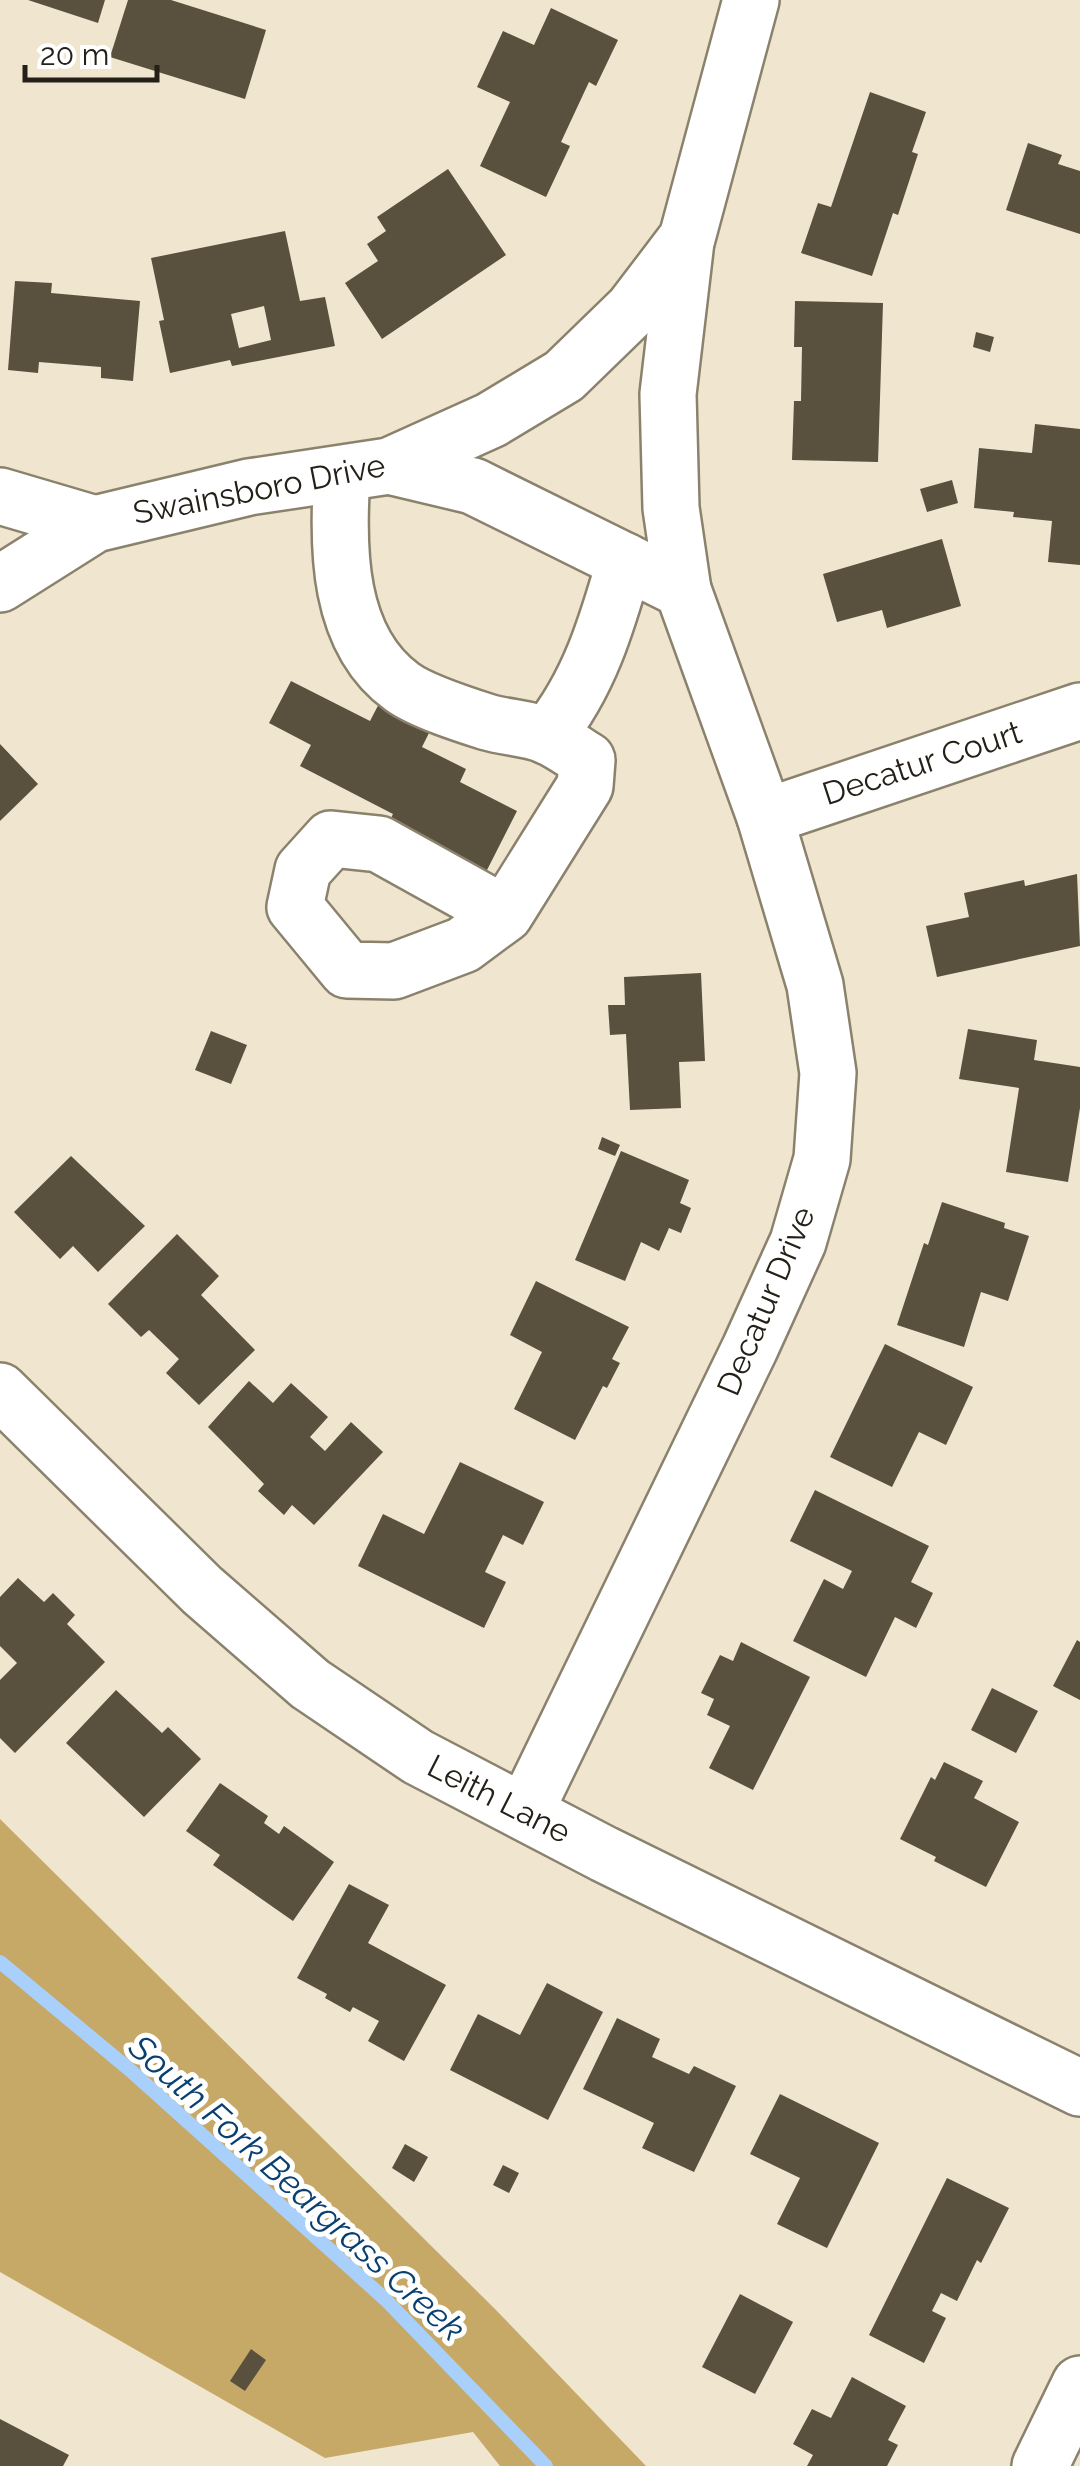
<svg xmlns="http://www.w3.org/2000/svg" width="1080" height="2466" font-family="Raleway,sans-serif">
<rect width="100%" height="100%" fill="#f0e6d0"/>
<polygon fill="#c6a967" points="0,1819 495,2309 646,2466 500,2466 473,2432 325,2458 0,2272"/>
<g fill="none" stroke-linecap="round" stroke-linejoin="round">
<polyline stroke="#a8d0fb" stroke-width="14" points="0,1962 130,2070 386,2300 546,2466"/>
</g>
<g fill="#59503e" fill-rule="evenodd">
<polygon points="28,0 105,0 98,23"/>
<polygon points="128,0 171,0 266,30 245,99 110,57"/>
<polygon points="551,8 618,40 596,86 589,82 561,142 570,146 546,197 480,166 510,102 477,87 503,31 534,45"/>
<polygon points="870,92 926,112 912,152 918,154 898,215 893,213 872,276 801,253 818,203 831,207"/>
<polygon points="1028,143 1062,155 1058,164 1080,171 1080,234 1006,210"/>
<polygon points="448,169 506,255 382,339 345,283 378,261 367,244 386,231 377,217"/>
<path d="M 285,231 L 300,301 L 325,297 L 335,346 L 232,366 L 230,360 L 170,373 L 159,321 L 164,320 L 151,258 ZM 264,306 L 271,340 L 239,348 L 231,314 Z"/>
<polygon points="15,281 52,283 51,293 140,301 133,381 101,378 101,367 39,362 38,373 8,370"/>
<polygon points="795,301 883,303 878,462 792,460 794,401 801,401 802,347 794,347"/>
<polygon points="976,332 994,337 990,352 973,347"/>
<polygon points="1035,424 1080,429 1080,565 1048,562 1052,521 1013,517 1014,512 974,508 979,448 1032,453"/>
<polygon points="952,480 958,503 927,512 920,489"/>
<polygon points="942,539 961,606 887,628 882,610 837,622 823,574"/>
<polygon points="291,681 370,721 383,696 435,721 422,747 466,769 460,782 517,811 486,872 389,822 393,814 300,766 311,745 269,723"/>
<polygon points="0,744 38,784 0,821"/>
<polygon points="1077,874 1080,946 937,977 926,926 969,917 964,893 1024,880 1025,886"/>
<polygon points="701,973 705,1061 679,1062 681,1108 630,1110 626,1034 610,1035 608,1005 625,1005 624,977"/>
<polygon points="968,1029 1037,1040 1034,1060 1080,1067 1080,1108 1068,1182 1006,1172 1019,1088 959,1079"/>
<polygon points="211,1031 247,1045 231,1084 195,1070"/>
<polygon points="602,1137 620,1145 615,1156 598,1149"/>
<polygon points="621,1151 689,1180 680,1203 691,1208 681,1233 669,1228 659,1251 641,1242 625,1281 575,1260"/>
<polygon points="71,1156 145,1226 98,1272 73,1246 60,1259 14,1212"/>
<polygon points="942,1202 1005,1223 1004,1228 1029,1236 1008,1301 981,1292 964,1347 897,1325 924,1243 928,1245"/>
<polygon points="177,1234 219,1276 201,1295 255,1350 199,1405 166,1373 179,1359 149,1330 141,1337 108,1304"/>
<polygon points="536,1281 629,1327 612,1359 620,1363 607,1388 603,1386 575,1440 514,1409 542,1352 510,1335"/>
<polygon points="885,1344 973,1387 946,1445 919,1432 892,1487 830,1457"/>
<polygon points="249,1381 273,1403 291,1383 328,1417 310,1437 325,1451 351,1422 383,1452 314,1525 292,1505 284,1515 258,1491 264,1484 208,1427"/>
<polygon points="460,1462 544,1502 523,1545 503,1535 485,1572 506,1582 484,1628 358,1566 383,1514 424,1534"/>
<polygon points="815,1490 929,1546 911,1582 933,1593 916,1628 895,1617 866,1677 793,1641 824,1579 843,1589 852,1571 790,1541"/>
<polygon points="18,1578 44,1602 53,1593 75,1615 67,1624 105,1662 15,1753 0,1738 0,1680 17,1663 0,1646 0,1597"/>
<polygon points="1077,1640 1080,1642 1080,1700 1053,1686"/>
<polygon points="741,1642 810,1677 753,1790 709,1768 730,1726 707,1715 714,1699 701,1693 720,1655 733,1661"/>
<polygon points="992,1688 1038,1711 1016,1753 971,1730"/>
<polygon points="116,1690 162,1733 168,1727 201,1759 144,1817 66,1743"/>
<polygon points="944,1762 983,1781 974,1798 1019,1822 986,1887 934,1861 936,1857 900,1839 931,1777 935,1780"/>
<polygon points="220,1783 268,1816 264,1823 279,1834 284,1826 334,1862 293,1921 213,1865 220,1855 186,1831"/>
<polygon points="349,1884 389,1905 368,1943 446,1985 404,2061 368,2041 379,2021 353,2007 350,2012 325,1998 327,1994 297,1978"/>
<polygon points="547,1983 603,2012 548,2120 450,2070 478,2014 520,2035"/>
<polygon points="617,2018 660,2039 652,2057 689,2074 694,2066 736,2086 694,2172 642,2148 654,2123 583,2089"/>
<polygon points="780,2094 879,2143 827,2248 777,2224 800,2178 750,2154"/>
<polygon points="405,2144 428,2157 414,2182 392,2168"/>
<polygon points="503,2165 519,2173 509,2193 493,2185"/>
<polygon points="947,2178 1009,2208 981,2263 977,2260 957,2301 941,2293 932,2311 946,2318 924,2363 869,2335"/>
<polygon points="740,2294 793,2322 755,2394 702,2367"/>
<polygon points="251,2349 266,2360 245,2391 230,2381"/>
<polygon points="852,2377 906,2406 888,2440 898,2445 887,2466 807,2466 813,2455 793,2444 812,2409 831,2418"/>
<polygon points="0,2419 69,2455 63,2466 0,2466"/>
</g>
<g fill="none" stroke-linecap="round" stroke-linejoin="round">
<defs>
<g id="minor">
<polyline points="389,466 473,486 683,590 671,508 668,394 686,241"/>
<path d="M 342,475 C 337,547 337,640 402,687 C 421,701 465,715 487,722 C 507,728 529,728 547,736 C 561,742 574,752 587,760 L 585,786 L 505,914 L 379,844 L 331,839 L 303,870 L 295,907 L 347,970 L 394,971 L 463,945 L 505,914"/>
<polyline points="0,496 95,524"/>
<polyline points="0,584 95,524 249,487 389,466 491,420 564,376 633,309 687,238 751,0"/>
<path d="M 547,736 C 589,685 607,624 625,561"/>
<polyline points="765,817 1080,711"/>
<polyline points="0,1391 202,1590 310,1684 418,1757 604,1854 1080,2088"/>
<polyline points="525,1812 750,1348 798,1242 822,1159 828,1073 815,985 765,817 683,590"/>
<polyline points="1040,2466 1080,2384"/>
</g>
</defs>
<use href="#minor" stroke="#8b826d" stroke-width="60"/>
<use href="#minor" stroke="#fff" stroke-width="55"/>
</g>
<g text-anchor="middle" stroke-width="10" stroke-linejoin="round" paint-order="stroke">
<g font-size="32" fill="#242018" stroke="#fff">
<text transform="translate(259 489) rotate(-11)" y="11">Swainsboro Drive</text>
<text transform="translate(922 763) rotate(-18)" y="11">Decatur Court</text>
<text transform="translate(766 1301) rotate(-67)" y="11">Decatur Drive</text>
<text transform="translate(499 1799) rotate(27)" y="11">Leith Lane</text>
</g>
<g font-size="35" font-style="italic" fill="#0a4070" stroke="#fff">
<text transform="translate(297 2188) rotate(42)" y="12">South Fork Beargrass Creek</text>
</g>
</g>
<path d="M25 65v15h132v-15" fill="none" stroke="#242018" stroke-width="5"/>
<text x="40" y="65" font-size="30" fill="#242018" stroke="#ffffff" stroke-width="8" paint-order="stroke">20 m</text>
</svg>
